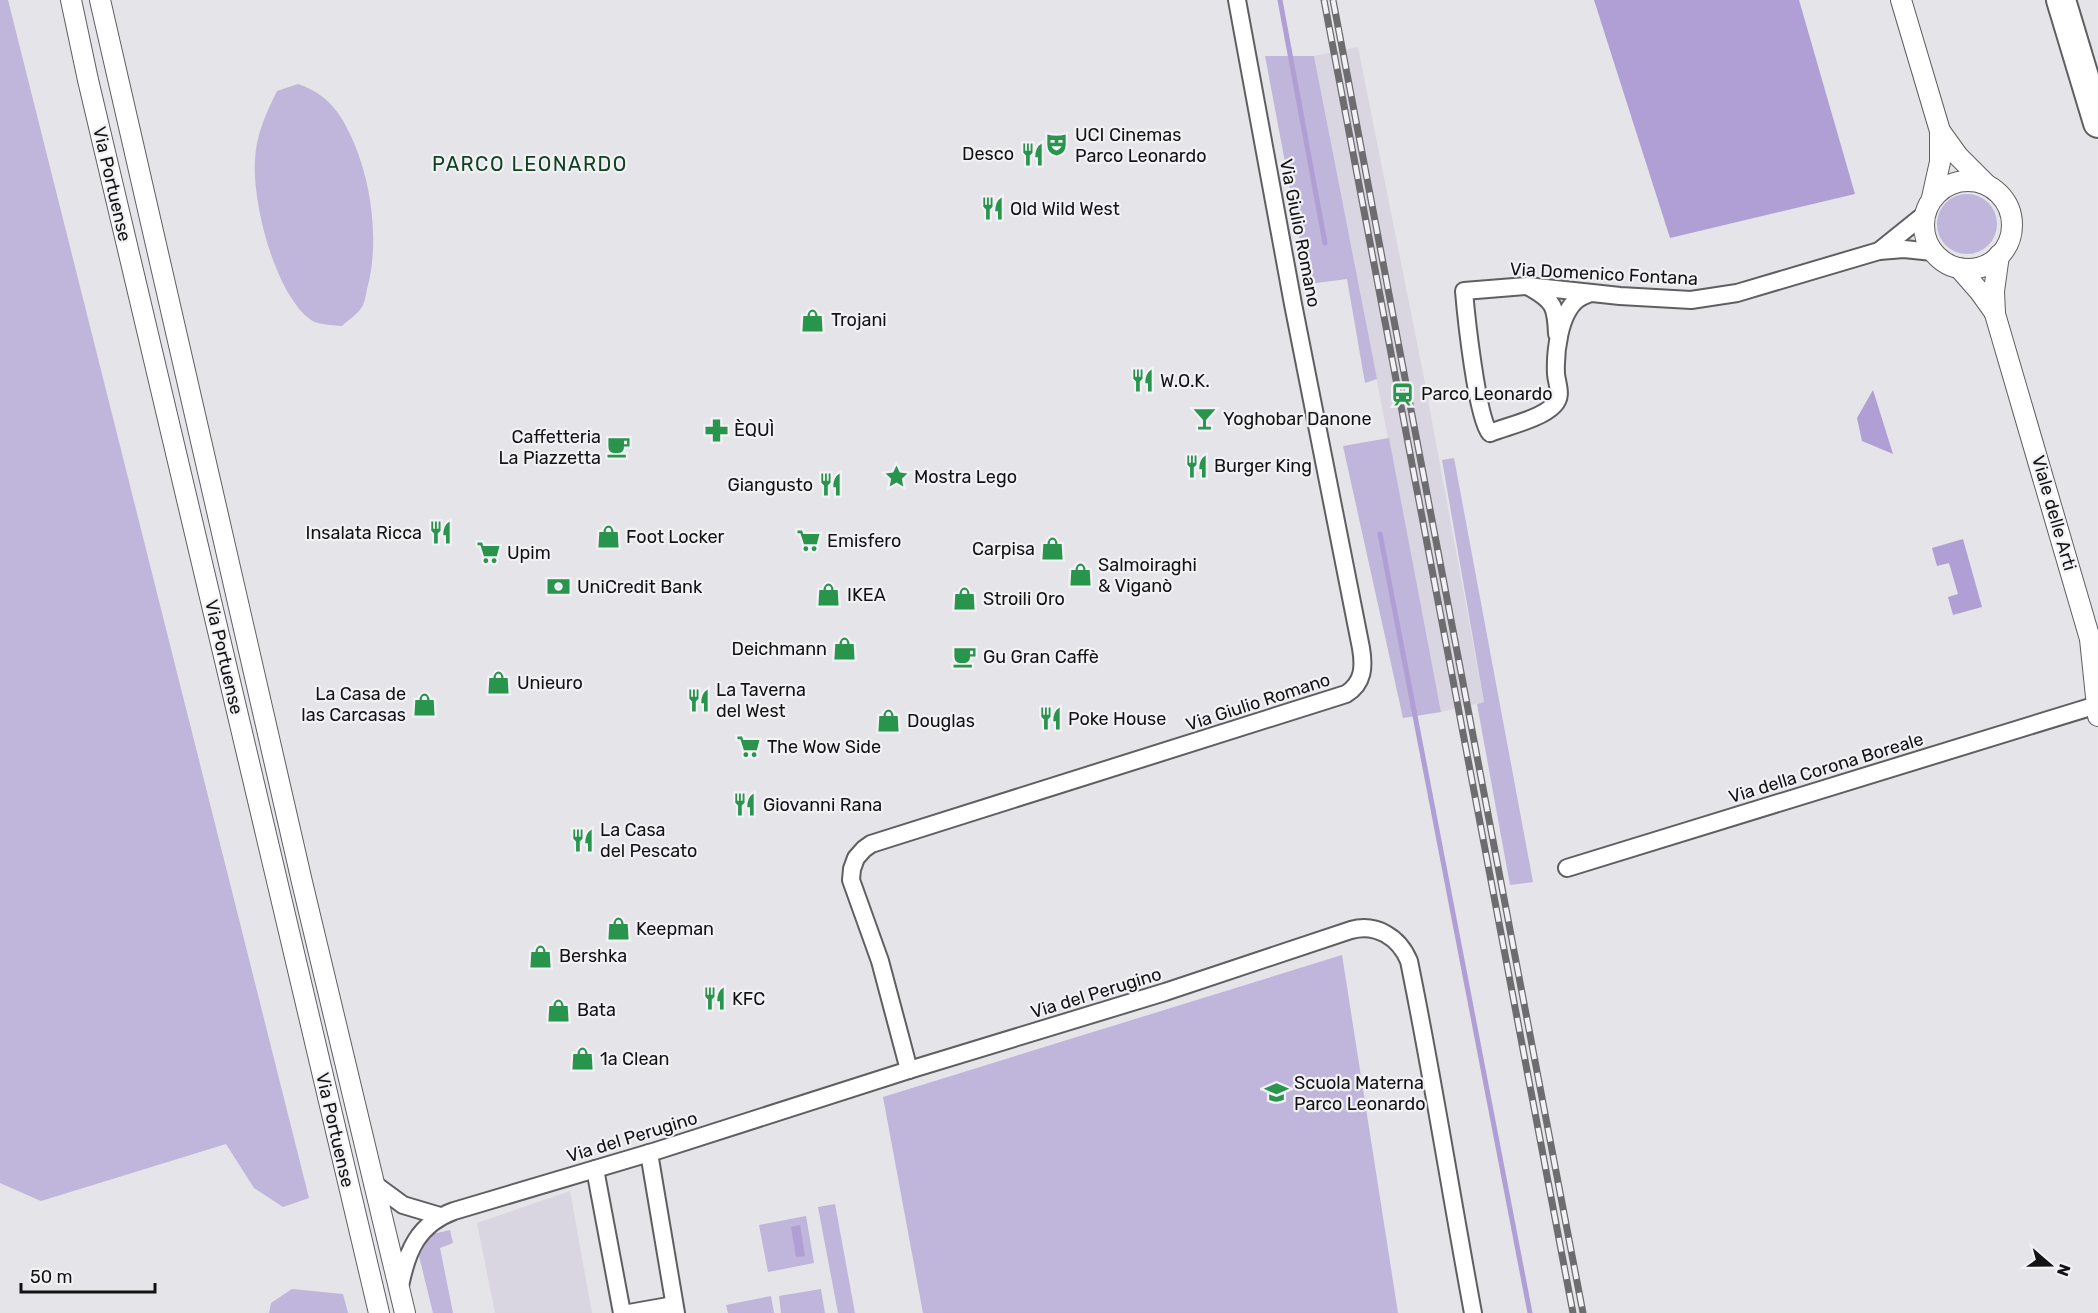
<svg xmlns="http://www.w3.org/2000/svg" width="2098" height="1313" font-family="Rubik,sans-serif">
<rect width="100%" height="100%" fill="#e5e4e8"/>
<g fill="#d9d6e1">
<polygon points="1358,47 1424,378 1484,702 1441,712 1314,56"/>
<polygon points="570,1191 592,1313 495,1313 477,1223"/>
</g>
<g fill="#c0b5da">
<polygon points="0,0 8,0 309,1198 283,1207 254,1188 226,1144 41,1201 0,1183"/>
<polygon points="1265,56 1314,56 1377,379 1365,383 1347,279 1308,284"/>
<path d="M 298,84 C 315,90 327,98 338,113 C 369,159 382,236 367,289 C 366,294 365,302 362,307 C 358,314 348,320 342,326 C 332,325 319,325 311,320 C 275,294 252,203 255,160 C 256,135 266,113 277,91 Z"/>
<circle cx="1967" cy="224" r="30"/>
<polygon points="1389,438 1441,712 1403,718 1343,446"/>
<polygon points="1454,458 1533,882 1510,885 1477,704 1484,702 1442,460"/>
<polygon points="1342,955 1398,1313 923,1313 883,1097"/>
<polygon points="835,1204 855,1313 838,1313 818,1207"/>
<polygon points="806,1216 814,1263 768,1272 759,1225"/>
<polygon points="450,1230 453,1243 440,1248 453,1313 433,1313 419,1256 428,1235"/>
<polygon points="292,1289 343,1294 348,1313 269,1313 271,1303"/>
<polygon points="821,1289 825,1313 781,1313 779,1296"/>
<polygon points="771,1296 774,1313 728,1313 726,1305"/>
</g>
<g fill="#af9fd4">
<polygon points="1594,0 1799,0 1855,194 1670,238"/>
<polygon points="1873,390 1893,454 1862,441 1857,418"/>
<polygon points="1963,539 1982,607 1953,615 1948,597 1958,594 1949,563 1937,566 1932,548"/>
<polygon points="800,1225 805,1256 796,1257 791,1227"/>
</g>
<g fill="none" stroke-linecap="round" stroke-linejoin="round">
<g stroke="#af9fd4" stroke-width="5">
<polyline points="1280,0 1325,243"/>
<polyline points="1380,534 1530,1313"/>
</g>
<defs>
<g id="minor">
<polyline points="1879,251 1925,214"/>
<path d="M 1531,288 C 1554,301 1556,307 1557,334"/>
<path d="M 1590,293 C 1586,295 1581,297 1578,299 C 1559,313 1555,353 1556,374 C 1557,385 1563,396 1554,405 C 1541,419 1507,426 1490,433 C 1477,419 1466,315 1464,291 L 1527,286 L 1620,296 L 1691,300 L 1737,293 L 1879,251 L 1904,249 L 1933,252"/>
<polyline points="1567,868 2097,705"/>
<path d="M 909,1070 L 880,961 L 851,880 L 852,869 L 856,858 L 864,849 L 871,844 L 1346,694 C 1364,683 1364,666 1361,648 L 1293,304 L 1237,0"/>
<polyline points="649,1153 676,1313"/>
<polyline points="595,1169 622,1313"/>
<polyline points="373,1183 403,1205 440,1216"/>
<path d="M 400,1286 C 407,1251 418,1224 454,1211 L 656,1151 L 909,1070 L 1165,992 L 1351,930 C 1376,923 1399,937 1409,961 C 1433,1078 1451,1195 1473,1313"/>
<polyline points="629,1313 674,1305"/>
</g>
<g id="tertiary">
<polyline points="71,0 88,80 379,1313"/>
<polyline points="100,0 302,882 405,1313"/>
<polyline points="1901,0 1940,131 1940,162 1932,198"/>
<polyline points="1940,131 1958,156 1986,184"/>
<circle cx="1968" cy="225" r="44"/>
<polyline points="1999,255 1994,291 1995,314 2090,639 2098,716"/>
<polyline points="1959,268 1980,292 1995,313"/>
</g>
<polyline id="motorway" points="2061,0 2098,123"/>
</defs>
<use href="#minor" stroke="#5f5e61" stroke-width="20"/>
<use href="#tertiary" stroke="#5f5e61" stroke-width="22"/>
<use href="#motorway" stroke="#5f5e61" stroke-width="32"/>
<use href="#minor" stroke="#fff" stroke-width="16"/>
<use href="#tertiary" stroke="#fff" stroke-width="20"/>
<use href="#motorway" stroke="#fff" stroke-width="28"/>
<defs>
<g id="rail">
<polyline points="1324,0 1573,1313"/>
<polyline points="1333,0 1583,1313"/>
</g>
</defs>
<use href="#rail" stroke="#6d6c6f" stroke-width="7"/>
<use href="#rail" stroke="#f2f1f5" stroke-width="4.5" stroke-dasharray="14" stroke-linecap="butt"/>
</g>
<defs>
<symbol id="theatre-bare" viewBox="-9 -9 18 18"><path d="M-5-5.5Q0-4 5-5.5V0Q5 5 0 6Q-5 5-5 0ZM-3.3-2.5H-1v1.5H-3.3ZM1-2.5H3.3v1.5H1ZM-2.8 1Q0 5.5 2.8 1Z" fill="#28944c" stroke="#f2f1f5" stroke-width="2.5" paint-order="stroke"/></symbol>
<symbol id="restaurant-bare" viewBox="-9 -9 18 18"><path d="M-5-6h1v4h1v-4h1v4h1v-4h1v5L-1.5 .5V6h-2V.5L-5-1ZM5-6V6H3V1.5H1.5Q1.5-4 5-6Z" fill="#28944c" stroke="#f2f1f5" stroke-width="2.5" paint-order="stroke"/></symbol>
<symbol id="shop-bare" viewBox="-9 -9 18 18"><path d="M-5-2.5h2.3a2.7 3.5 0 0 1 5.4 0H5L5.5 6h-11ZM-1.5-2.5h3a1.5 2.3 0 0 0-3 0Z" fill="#28944c" stroke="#f2f1f5" stroke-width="2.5" paint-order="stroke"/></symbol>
<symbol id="station-bare" viewBox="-9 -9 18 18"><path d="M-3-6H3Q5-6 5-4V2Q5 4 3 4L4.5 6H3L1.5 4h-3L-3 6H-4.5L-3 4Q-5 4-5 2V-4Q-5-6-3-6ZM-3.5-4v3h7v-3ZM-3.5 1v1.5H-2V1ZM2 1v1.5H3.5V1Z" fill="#28944c" stroke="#f2f1f5" stroke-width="2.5" paint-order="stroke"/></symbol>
<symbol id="bar-bare" viewBox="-9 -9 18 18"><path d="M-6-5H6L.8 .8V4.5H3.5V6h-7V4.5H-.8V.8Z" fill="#28944c" stroke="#f2f1f5" stroke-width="2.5" paint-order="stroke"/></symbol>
<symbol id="pharmacy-bare" viewBox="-9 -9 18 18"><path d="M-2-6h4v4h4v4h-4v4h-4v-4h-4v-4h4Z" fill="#28944c" stroke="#f2f1f5" stroke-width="2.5" paint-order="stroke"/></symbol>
<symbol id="cafe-bare" viewBox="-9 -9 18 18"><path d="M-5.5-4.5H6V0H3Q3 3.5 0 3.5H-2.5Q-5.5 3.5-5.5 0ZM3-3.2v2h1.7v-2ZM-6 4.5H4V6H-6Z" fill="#28944c" stroke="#f2f1f5" stroke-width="2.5" paint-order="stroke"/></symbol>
<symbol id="sight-bare" viewBox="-9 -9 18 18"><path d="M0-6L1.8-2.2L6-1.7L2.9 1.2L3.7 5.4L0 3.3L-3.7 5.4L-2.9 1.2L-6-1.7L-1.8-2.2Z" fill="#28944c" stroke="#f2f1f5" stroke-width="2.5" paint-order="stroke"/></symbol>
<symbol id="supermarket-bare" viewBox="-9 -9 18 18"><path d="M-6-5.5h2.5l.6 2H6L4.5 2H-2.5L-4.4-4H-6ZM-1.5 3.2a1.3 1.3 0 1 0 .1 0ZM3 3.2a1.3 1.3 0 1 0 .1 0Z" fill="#28944c" stroke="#f2f1f5" stroke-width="2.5" paint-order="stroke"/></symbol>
<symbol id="bank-bare" viewBox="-9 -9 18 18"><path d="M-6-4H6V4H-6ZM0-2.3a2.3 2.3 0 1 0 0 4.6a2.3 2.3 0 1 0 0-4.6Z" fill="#28944c" stroke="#f2f1f5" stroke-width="2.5" paint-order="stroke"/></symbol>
<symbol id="school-bare" viewBox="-9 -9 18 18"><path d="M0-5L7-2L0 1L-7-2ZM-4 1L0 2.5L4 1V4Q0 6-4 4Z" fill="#28944c" stroke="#f2f1f5" stroke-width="2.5" paint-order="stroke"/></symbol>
</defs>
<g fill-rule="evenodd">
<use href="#theatre-bare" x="1040" y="128" width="33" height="33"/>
<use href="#restaurant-bare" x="1016" y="138" width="33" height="33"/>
<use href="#restaurant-bare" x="976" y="192" width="33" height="33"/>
<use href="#shop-bare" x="796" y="304" width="33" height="33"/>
<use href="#restaurant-bare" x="1126" y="364" width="33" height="33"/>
<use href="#station-bare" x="1386" y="378" width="33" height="33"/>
<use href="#bar-bare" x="1188" y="402" width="33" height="33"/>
<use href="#pharmacy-bare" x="700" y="414" width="33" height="33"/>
<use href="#cafe-bare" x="602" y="430" width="33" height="33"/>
<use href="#restaurant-bare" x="1180" y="450" width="33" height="33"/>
<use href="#sight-bare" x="880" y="460" width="33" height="33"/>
<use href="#restaurant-bare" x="814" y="468" width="33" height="33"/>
<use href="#restaurant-bare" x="424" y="516" width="33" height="33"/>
<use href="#shop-bare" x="592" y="520" width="33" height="33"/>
<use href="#supermarket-bare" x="792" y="524" width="33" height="33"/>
<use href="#shop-bare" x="1036" y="532" width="33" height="33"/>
<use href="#supermarket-bare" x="472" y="536" width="33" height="33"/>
<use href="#shop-bare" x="1064" y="558" width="33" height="33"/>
<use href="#bank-bare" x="542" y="570" width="33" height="33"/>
<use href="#shop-bare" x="812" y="578" width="33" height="33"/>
<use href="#shop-bare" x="948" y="582" width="33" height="33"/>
<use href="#shop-bare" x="828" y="632" width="33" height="33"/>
<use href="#cafe-bare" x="948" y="640" width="33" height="33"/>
<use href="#shop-bare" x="482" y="666" width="33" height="33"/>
<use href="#restaurant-bare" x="682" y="684" width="33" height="33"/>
<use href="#shop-bare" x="408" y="688" width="33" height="33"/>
<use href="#restaurant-bare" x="1034" y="702" width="33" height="33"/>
<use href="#shop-bare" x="872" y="704" width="33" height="33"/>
<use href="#supermarket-bare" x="732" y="730" width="33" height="33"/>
<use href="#restaurant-bare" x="728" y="788" width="33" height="33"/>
<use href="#restaurant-bare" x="566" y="824" width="33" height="33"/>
<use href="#shop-bare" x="602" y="912" width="33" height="33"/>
<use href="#shop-bare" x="524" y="940" width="33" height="33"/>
<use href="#restaurant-bare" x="698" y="982" width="33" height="33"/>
<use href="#shop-bare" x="542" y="994" width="33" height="33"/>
<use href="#shop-bare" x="566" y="1042" width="33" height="33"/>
<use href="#school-bare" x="1260" y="1076" width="33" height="33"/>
</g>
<g text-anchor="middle" stroke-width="4.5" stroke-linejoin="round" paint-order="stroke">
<g font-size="18" fill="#131314" stroke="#f2f1f5" text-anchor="start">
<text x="1075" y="141">UCI Cinemas<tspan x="1075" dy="21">Parco Leonardo</tspan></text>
<text x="1014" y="160" text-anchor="end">Desco</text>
<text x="1010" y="215">Old Wild West</text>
<text x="831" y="326">Trojani</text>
<text x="1160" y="387">W.O.K.</text>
<text x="1421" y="400">Parco Leonardo</text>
<text x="1223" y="425">Yoghobar Danone</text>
<text x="734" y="436">ÈQUÌ</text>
<text x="601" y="443" text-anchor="end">Caffetteria<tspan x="601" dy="21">La Piazzetta</tspan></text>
<text x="1214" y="472">Burger King</text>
<text x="914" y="483">Mostra Lego</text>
<text x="813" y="491" text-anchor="end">Giangusto</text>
<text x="422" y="539" text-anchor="end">Insalata Ricca</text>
<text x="626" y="543">Foot Locker</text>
<text x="827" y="547">Emisfero</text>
<text x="1035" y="555" text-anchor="end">Carpisa</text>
<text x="507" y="559">Upim</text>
<text x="1098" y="571">Salmoiraghi<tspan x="1098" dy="21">&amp; Viganò</tspan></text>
<text x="577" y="593">UniCredit Bank</text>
<text x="847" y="601">IKEA</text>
<text x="983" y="605">Stroili Oro</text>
<text x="827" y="655" text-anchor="end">Deichmann</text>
<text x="983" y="663">Gu Gran Caffè</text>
<text x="517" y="689">Unieuro</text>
<text x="716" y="696">La Taverna<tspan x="716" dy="21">del West</tspan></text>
<text x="406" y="700" text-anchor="end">La Casa de<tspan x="406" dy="21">las Carcasas</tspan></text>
<text x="1068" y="725">Poke House</text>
<text x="907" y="727">Douglas</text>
<text x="767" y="753">The Wow Side</text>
<text x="763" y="811">Giovanni Rana</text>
<text x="600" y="836">La Casa<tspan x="600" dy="21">del Pescato</tspan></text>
<text x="636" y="935">Keepman</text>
<text x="559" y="962">Bershka</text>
<text x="732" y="1005">KFC</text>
<text x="577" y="1016">Bata</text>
<text x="600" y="1065">1a Clean</text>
<text x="1294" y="1089">Scuola Materna<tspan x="1294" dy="21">Parco Leonardo</tspan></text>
</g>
<g font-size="18" fill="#131314" stroke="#f2f1f5">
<text transform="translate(112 184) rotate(77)" y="6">Via Portuense</text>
<text transform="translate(1300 233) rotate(79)" y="6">Via Giulio Romano</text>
<text transform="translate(1604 274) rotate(3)" y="6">Via Domenico Fontana</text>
<text transform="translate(2054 513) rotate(74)" y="6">Viale delle Arti</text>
<text transform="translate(224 657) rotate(77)" y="6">Via Portuense</text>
<text transform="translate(1258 702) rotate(-18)" y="6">Via Giulio Romano</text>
<text transform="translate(1826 768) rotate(-17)" y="6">Via della Corona Boreale</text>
<text transform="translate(1096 993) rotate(-17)" y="6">Via del Perugino</text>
<text transform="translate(335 1130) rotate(77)" y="6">Via Portuense</text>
<text transform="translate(632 1137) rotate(-17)" y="6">Via del Perugino</text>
</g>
<g font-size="20" letter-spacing="1.5" fill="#0f4220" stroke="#f2f1f5">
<text x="530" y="171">PARCO LEONARDO</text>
</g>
</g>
<g transform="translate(2050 1265) rotate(110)" stroke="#f2f1f5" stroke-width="4.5" paint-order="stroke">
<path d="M0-4.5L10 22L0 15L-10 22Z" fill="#131314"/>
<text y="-9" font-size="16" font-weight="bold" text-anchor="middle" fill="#131314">N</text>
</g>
<path d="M21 1283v9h134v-9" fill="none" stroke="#131314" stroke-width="3"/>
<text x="30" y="1283" font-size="18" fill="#131314" stroke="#f2f1f5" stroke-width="4.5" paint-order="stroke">50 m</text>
</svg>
